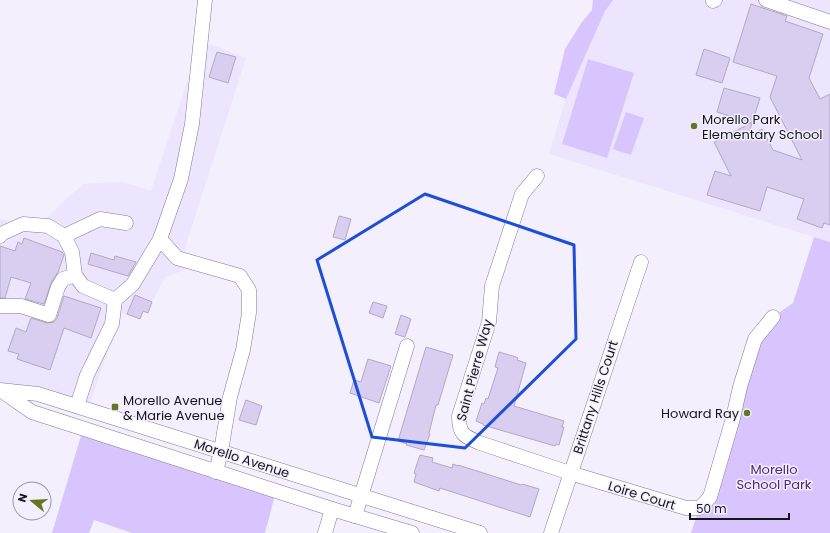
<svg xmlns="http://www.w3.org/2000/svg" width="830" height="533" font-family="Poppins,sans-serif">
<rect width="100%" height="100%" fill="#f3effd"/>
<g fill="#ece5fd">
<polygon points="596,0 830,0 830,242 549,154"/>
<polygon points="201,41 246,58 184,251 193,259 190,268 165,277 152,302 143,311 140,319 127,314 121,313 88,409 0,390 0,219 24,224 47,218 69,196 85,184 123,182 151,191"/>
</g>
<g fill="#d8c5fe">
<polygon points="593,0 613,0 605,11 566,99 554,94 565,49 582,22 592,10"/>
<polygon points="588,59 634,73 607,158 562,144"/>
<polygon points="626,112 644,118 631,155 613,149"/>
<polygon points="814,237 830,242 830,533 691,533 740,387 773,317 793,303"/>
<polygon points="83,429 276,491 265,533 132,533 94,520 89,533 52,533"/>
</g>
<g fill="#d9ceef" stroke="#b2a8c7">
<polygon points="751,4 787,16 785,21 823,34 809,78 820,99 830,94 830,225 824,223 822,228 797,219 804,199 767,187 760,211 707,195 715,171 731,176 714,142 751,123 717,112 724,88 760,98 748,136 762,129 773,150 802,160 770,97 777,76 733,62"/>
<polygon points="704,49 730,58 722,83 696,75"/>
<polygon points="217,52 236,57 228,83 209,77"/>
<polygon points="339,216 351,219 345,240 333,237"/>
<polygon points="24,238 62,252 64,255 58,272 51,283 44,304 25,299 31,283 11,277 5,298 0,298 0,246 15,251 18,242 22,244"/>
<polygon points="91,253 114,260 115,256 136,262 128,276 88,264"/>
<polygon points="135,295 152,302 148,313 143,311 140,319 127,314"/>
<polygon points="64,296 101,308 91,338 64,328 50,370 17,359 19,354 8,351 16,328 26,332 31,318 47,323 54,322 57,318"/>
<polygon points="373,302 387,306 383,318 369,313"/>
<polygon points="401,315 411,319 405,337 395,334"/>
<polygon points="426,347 453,355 438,405 436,405 429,433 430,434 424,450 406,445 407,444 398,441"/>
<polygon points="499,352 516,357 518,358 517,360 526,363 514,406 564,421 562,427 564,427 559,445 556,444 555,446 483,425 483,424 476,421 482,403 484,404 486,398 488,399 498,368 495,367"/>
<polygon points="368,359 391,366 379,403 350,393 354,380 361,382"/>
<polygon points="246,400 262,406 256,425 239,420"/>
<polygon points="420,455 433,458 432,462 452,468 453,464 458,466 458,465 521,485 522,484 539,489 530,517 440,488 439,491 414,482 416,474 414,473"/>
</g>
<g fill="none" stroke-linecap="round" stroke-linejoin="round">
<defs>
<g id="minor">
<polyline points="766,0 830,22"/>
<polyline points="713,1 715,0"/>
<path d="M 537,176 L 522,194 L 492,286 L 489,322 L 459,416 C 459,435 464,436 480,443 L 570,473 L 686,508 L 700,508 L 710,497 L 733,418 L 740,387 L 755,339 L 773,317"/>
<polyline points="0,236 1,234 23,224 48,226 64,236 72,252 75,275 83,286 115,300"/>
<polyline points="64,236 100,219 126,223"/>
<polyline points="160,239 177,258 240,276 249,290 249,313 243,350 230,397 221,451 216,472"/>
<polyline points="0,306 21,306 49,315 58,287 63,279 75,275"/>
<polyline points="0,390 38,394 480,533"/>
<polyline points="2,391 32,412 332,509 412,533"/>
<polyline points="77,406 87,375 112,324 115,300 133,284 160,239 181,179 192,124 205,0"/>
<polyline points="355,516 407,346"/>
<polyline points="325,533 332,509"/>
<polyline points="551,533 641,262"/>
</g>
</defs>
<use href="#minor" stroke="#837997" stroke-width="15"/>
<use href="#minor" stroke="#fff" stroke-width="14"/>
</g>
<path fill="none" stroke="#1d4ed8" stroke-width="3" stroke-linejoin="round" d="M 425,194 L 574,245 L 576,339 L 465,448 L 372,437 L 317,260 Z"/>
<g fill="#657523" stroke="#f3effd" stroke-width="1.5">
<circle cx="694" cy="126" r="4"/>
<rect x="111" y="403" width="8" height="8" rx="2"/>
<circle cx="747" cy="413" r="4"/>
</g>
<g text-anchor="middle" stroke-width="3" stroke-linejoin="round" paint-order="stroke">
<g font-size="13" fill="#17141f" stroke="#f3effd" text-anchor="start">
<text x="702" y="124">Morello Park<tspan x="702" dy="15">Elementary School</tspan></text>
<text x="123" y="405">Morello Avenue<tspan x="123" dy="15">&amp; Marie Avenue</tspan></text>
<text x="739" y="418" text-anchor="end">Howard Ray</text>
</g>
<g font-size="13" fill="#17141f" stroke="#f3effd">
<text transform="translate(474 370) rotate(-75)" y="5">Saint Pierre Way</text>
<text transform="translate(595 397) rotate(-72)" y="5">Brittany Hills Court</text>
<text transform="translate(242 458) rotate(18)" y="5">Morello Avenue</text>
<text transform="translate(642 495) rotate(17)" y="5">Loire Court</text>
</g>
<g font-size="13" fill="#4b2977" stroke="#f3effd">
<text x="774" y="474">Morello<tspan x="774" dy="15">School Park</tspan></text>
</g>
</g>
<g transform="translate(32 501) rotate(288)"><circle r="19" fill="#f3effd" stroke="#9b97a4"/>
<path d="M0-3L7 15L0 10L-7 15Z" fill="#657523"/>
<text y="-6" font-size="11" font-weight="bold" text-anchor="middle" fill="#17141f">N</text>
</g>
<path d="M690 513v6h99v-6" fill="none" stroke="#17141f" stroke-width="2"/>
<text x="696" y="513" font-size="12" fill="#17141f" stroke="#f3effd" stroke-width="3" paint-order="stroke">50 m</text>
</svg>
